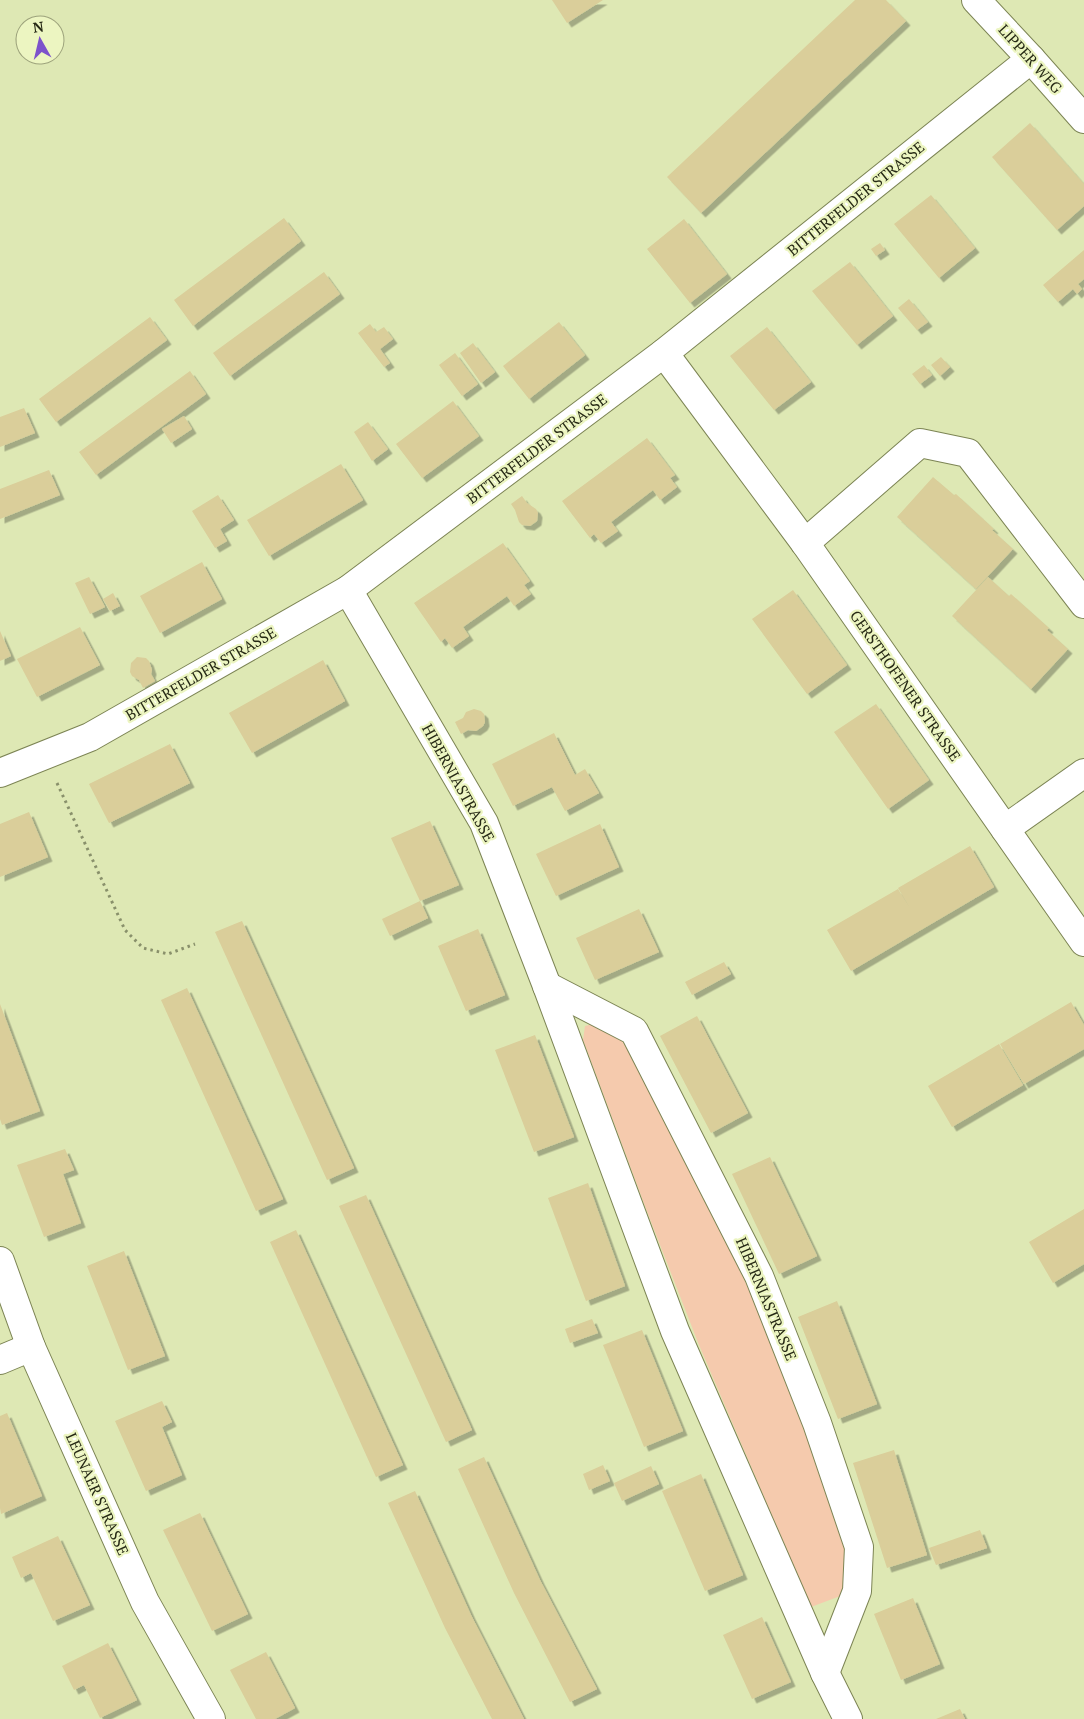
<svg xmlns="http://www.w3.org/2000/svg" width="1084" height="1719" font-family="'PT Serif',serif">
<defs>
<filter id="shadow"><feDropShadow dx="4.5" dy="4.5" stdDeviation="0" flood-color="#0004"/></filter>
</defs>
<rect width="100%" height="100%" fill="#dee8b4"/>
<polygon fill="#f5caad" points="593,1024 614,1030 630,1052 698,1182 742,1274 772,1344 806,1433 845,1549 849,1569 843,1595 811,1607 699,1345 646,1209 583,1040 585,1026"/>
<g fill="#dace9a" filter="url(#shadow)">
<polygon points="552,0 603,0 567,23"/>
<polygon points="855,0 886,0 906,21 701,213 667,177"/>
<polygon points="1030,123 1084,184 1084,206 1057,230 992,157"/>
<polygon points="931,195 975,248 939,278 894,224"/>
<polygon points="284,218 301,241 193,326 174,300"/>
<polygon points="684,219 727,274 690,303 647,249"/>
<polygon points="880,243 885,250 876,256 871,249"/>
<polygon points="1084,250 1084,279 1078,284 1082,289 1077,294 1073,289 1058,302 1043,285"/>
<polygon points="850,262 893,316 857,345 812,291"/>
<polygon points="324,272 340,294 230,376 213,353"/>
<polygon points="909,299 928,322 917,330 898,308"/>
<polygon points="150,317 167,340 56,422 39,399"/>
<polygon points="559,322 585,355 529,399 503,366"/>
<polygon points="370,324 376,332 384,327 393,339 380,349 390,363 384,367 358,333"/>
<polygon points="767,327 811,382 774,410 730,356"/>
<polygon points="473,343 495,372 481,383 460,353"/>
<polygon points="455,353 478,384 462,396 439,365"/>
<polygon points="941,357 950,367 940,376 931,365"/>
<polygon points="924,365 932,375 920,384 912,374"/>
<polygon points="190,371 206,394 96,475 79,452"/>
<polygon points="453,401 479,436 422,478 396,444"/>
<polygon points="24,408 35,433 0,447 0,417"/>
<polygon points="184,416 192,429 171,443 162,429"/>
<polygon points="368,422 388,449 372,461 354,432"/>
<polygon points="647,438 675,475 670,478 677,487 660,500 653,490 611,522 618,531 601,543 594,534 590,538 562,501"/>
<polygon points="341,464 363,500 269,556 247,520"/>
<polygon points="49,470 60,495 0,519 0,489"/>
<polygon points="933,477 954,495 956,494 994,529 992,530 1013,549 976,589 897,517"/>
<polygon points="218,495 234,520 220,529 227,541 215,548 192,511"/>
<polygon points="522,496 527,503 536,509 538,513 537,521 530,526 522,525 519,522 515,510 511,504"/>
<polygon points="503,543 530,581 524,585 531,594 514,606 507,596 463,627 469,636 452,648 445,638 441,642 414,603"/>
<polygon points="202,562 222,599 160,633 140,596"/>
<polygon points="89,577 105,607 90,614 75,583"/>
<polygon points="988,577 1009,596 1011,594 1049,628 1047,630 1068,649 1031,689 952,616"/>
<polygon points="793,590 847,665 807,694 752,619"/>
<polygon points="113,593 120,606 110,611 103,599"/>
<polygon points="80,627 100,665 37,697 17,659"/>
<polygon points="0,631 11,656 0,661"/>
<polygon points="137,657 146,658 149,661 152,670 151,674 155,681 143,688 139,680 132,676 130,672 131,663"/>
<polygon points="323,660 345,701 252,753 229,713"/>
<polygon points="876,704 929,780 888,809 834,732"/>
<polygon points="474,709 481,711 484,714 485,722 483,726 476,731 468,730 461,734 455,722 463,718 466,712"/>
<polygon points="554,733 575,775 585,769 599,793 565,811 552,787 513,806 492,764"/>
<polygon points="170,744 190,783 109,823 89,784"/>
<polygon points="29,812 48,857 0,877 0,824"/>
<polygon points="430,821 459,885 420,901 391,838"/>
<polygon points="600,824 619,867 556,896 536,854"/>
<polygon points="970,846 994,887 851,971 827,930 898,889 910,908 898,888"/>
<polygon points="420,901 428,918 390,936 382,919"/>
<polygon points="639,909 659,952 595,980 576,938"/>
<polygon points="242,921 354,1168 327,1180 215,932"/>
<polygon points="478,929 505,995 466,1011 438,946"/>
<polygon points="724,962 731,974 692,995 685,982"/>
<polygon points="187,988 283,1199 256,1211 161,1000"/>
<polygon points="1071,1002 1084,1025 1084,1049 1024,1084 1000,1044"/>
<polygon points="0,1004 40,1111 2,1125 0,1119"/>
<polygon points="697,1016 748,1113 711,1133 660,1036"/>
<polygon points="535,1035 574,1137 534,1152 495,1050"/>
<polygon points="999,1044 1023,1085 952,1127 928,1086"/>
<polygon points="65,1149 74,1170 63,1174 81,1223 44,1237 17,1165"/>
<polygon points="770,1157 817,1256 779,1274 732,1174"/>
<polygon points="588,1183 625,1286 586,1301 548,1198"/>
<polygon points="366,1195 472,1430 446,1442 339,1206"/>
<polygon points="1084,1209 1084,1264 1053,1283 1029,1242"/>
<polygon points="296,1230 403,1465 376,1477 270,1242"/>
<polygon points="124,1251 165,1356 128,1370 87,1266"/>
<polygon points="837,1301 877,1404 838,1419 798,1317"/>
<polygon points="592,1319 598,1333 570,1343 565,1329"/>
<polygon points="642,1330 683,1431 644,1447 603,1345"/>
<polygon points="162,1401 172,1422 162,1427 182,1475 146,1491 115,1421"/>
<polygon points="7,1413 42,1496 1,1514 0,1508 0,1416"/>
<polygon points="894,1450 927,1555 887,1568 853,1463"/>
<polygon points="484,1457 540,1580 597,1689 570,1702 514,1593 458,1469"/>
<polygon points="603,1465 610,1481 589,1490 583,1474"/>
<polygon points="651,1466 659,1484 622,1501 614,1483"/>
<polygon points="701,1474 743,1575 705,1591 662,1491"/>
<polygon points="415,1491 471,1615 524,1719 492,1719 445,1628 388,1503"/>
<polygon points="200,1513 248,1614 212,1631 163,1530"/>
<polygon points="980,1530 987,1548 936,1565 929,1548"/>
<polygon points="58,1536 90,1605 53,1621 31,1573 21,1578 12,1557"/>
<polygon points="913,1598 940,1664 901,1680 874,1614"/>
<polygon points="762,1617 791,1682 752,1699 723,1635"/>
<polygon points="108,1643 137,1700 100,1718 84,1685 74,1690 62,1666"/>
<polygon points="266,1652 295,1708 275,1719 256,1719 230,1670"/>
<polygon points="960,1709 965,1719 936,1719"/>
</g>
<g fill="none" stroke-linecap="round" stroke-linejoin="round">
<defs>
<g id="minor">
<polyline points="976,0 1031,59 1084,119"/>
<polyline points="664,353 805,543 1084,942"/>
<polyline points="805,543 920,443 968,453 1084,604"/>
<polyline points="348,590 484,823 547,986 675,1331 825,1673 848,1719"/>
<polyline points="0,773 90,737 348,590 664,353 1031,59"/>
<polyline points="1005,829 1084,773"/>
<polyline points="547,986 634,1031 759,1276 817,1423 859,1547 857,1591 825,1673"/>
<polyline points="0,1261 31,1347 145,1602 211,1719"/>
<polyline points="0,1360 31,1347"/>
</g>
</defs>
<use href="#minor" stroke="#7c8454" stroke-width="30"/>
<polyline stroke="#89906b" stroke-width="3" stroke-dasharray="2.5 4" stroke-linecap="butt" points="57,783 125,930 143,948 168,954 195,944"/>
<use href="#minor" stroke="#fff" stroke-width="28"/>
</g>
<g text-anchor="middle" stroke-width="4.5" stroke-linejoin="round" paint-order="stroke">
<g font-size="15" fill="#262915" stroke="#ecf5c1">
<text transform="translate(1030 59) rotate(48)" y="5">LIPPER WEG</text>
<text transform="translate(856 199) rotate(-39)" y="5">BITTERFELDER STRASSE</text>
<text transform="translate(537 449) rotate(-37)" y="5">BITTERFELDER STRASSE</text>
<text transform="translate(201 674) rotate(-30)" y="5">BITTERFELDER STRASSE</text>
<text transform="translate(905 686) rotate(55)" y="5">GERSTHOFENER STRASSE</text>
<text transform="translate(458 783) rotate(61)" y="5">HIBERNIASTRASSE</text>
<text transform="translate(766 1299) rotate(67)" y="5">HIBERNIASTRASSE</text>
<text transform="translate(97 1494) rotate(66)" y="5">LEUNAER STRASSE</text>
</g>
</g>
<g transform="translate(40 40) rotate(352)"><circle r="24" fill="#ecf5c1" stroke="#9da37c"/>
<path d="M0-4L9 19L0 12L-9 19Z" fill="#7c52cb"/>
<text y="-8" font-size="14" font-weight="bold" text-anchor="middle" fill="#262915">N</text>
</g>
</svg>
